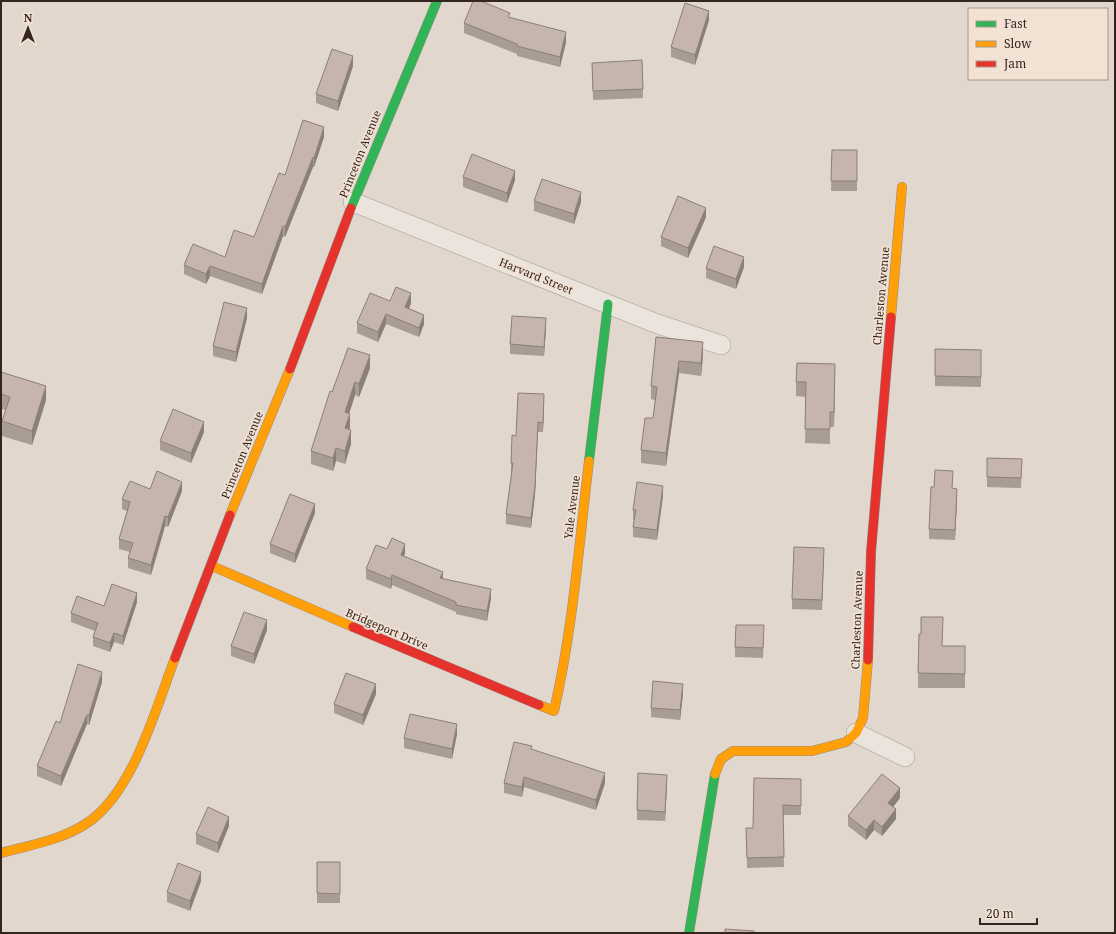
<svg xmlns="http://www.w3.org/2000/svg" width="1116" height="934" font-family="'Noto Serif',serif">
<rect width="100%" height="100%" fill="#e2d7cc"/>
<g fill="none" stroke-linecap="round" stroke-linejoin="round">
<defs>
<g id="street">
<polyline points="353,202 655,323 721,345"/>
<polyline points="856,733 905,757"/>
</g>
<g id="fast">
<polyline points="351,208 437,1"/>
<polyline points="589,461 608,304"/>
<polyline points="689,933 715,774"/>
</g>
<g id="slow">
<polyline points="891,317 902,187"/>
<polyline points="230,515 290,369"/>
<polyline points="212,566 353,627"/>
<path d="M 539,705 L 554,711 C 573,629 579,544 589,461"/>
<polyline points="715,774 721,759 733,751 812,751 846,742 856,733 863,718 868,660"/>
<path d="M 1,853 C 30,845 62,840 87,823 C 133,793 156,708 175,658"/>
</g>
<g id="jam">
<polyline points="290,369 351,208"/>
<polyline points="353,627 539,705"/>
<polyline points="175,658 230,515"/>
<polyline points="868,660 871,552 891,317"/>
</g>
</defs>
<use href="#street" stroke="#a79d95" stroke-width="20"/>
<use href="#fast" stroke="#968c85" stroke-width="10"/>
<use href="#slow" stroke="#968c85" stroke-width="10"/>
<use href="#jam" stroke="#968c85" stroke-width="10"/>
<use href="#street" stroke="#eae4dd" stroke-width="19"/>
<use href="#fast" stroke="#30b455" stroke-width="9"/>
<use href="#slow" stroke="#ff9f0a" stroke-width="9"/>
<use href="#jam" stroke="#e5322d" stroke-width="9"/>
</g>
<g fill="#a99c95">
<polygon points="510,18 566,42 560,67 517,56 517,54 464,33 464,23"/>
<polygon points="709,20 695,65 671,57 671,47"/>
<polygon points="592,63 643,89 643,98 593,100"/>
<polygon points="353,66 338,111 316,103 316,94"/>
<polygon points="324,137 314,167 313,167 285,237 283,236 262,294 210,276 206,284 184,274 184,265 225,257 254,237"/>
<polygon points="832,150 857,150 857,191 831,191"/>
<polygon points="463,177 515,180 507,203 463,187"/>
<polygon points="534,201 581,202 574,224 534,211"/>
<polygon points="706,217 688,258 661,246 661,237"/>
<polygon points="744,267 736,289 706,278 706,268"/>
<polygon points="390,301 411,303 409,309 424,324 419,337 386,324 378,342 357,333 357,323"/>
<polygon points="247,318 236,362 213,356 213,346"/>
<polygon points="546,328 544,356 510,354 510,344"/>
<polygon points="656,337 703,355 701,376 679,373 666,466 641,463 641,450 653,418 655,400 651,399 651,386"/>
<polygon points="981,350 981,387 935,386 935,376"/>
<polygon points="370,368 359,397 355,395 349,414 350,427 349,430 351,444 345,464 336,461 333,471 311,464 311,451 332,392"/>
<polygon points="1,372 46,400 32,445 2,436 2,421 6,410 1,409"/>
<polygon points="835,378 834,427 830,427 830,444 805,443 806,397 796,396 796,382"/>
<polygon points="544,404 543,432 538,432 535,495 531,528 506,524 506,514 512,473 511,473 511,463 516,436"/>
<polygon points="204,432 191,463 160,450 160,441"/>
<polygon points="987,458 1022,459 1021,488 987,487"/>
<polygon points="150,489 182,491 168,527 165,526 151,575 128,568 128,558 130,552 119,549 119,539 127,511 122,509 122,499"/>
<polygon points="952,489 957,499 955,540 929,539 929,529"/>
<polygon points="663,496 657,540 633,537 633,527 634,520 633,520 633,510"/>
<polygon points="315,513 295,563 270,553 270,544"/>
<polygon points="387,549 405,553 404,556 443,579 491,598 487,621 456,614 456,612 392,585 391,589 366,579 366,569"/>
<polygon points="824,558 822,610 792,609 792,599"/>
<polygon points="137,602 123,645 114,642 110,652 93,646 93,637 95,631 71,622 71,613 104,606"/>
<polygon points="267,630 254,664 231,656 231,646"/>
<polygon points="919,634 943,646 965,646 965,688 918,688"/>
<polygon points="764,635 763,658 735,657 735,647"/>
<polygon points="102,682 89,725 87,724 61,786 37,776 37,766 60,723"/>
<polygon points="376,694 363,725 334,713 334,704"/>
<polygon points="683,694 680,720 651,717 651,708"/>
<polygon points="457,734 452,759 404,748 404,738"/>
<polygon points="532,750 605,783 596,810 524,787 522,797 504,793 504,783"/>
<polygon points="801,779 801,815 783,815 784,867 747,868 746,828 753,828"/>
<polygon points="667,784 665,821 637,820 637,810"/>
<polygon points="900,798 893,807 896,819 882,836 874,830 866,840 848,826 848,816"/>
<polygon points="229,826 218,853 196,844 196,834"/>
<rect x="317" y="862" width="23" height="41"/>
<polygon points="201,881 190,911 167,902 167,892"/>
</g>
<g fill="#8a7f79">
<polygon points="709,11 709,20 695,65 695,55"/>
<polygon points="566,32 566,42 560,67 560,57"/>
<polygon points="353,56 353,66 338,111 338,101"/>
<polygon points="324,127 324,137 314,167 314,158"/>
<polygon points="313,157 313,167 285,237 285,227"/>
<polygon points="515,171 515,180 507,203 507,193"/>
<polygon points="581,192 581,202 574,224 574,214"/>
<polygon points="706,208 706,217 688,258 688,248"/>
<polygon points="283,226 283,236 262,294 262,284"/>
<polygon points="744,257 744,267 736,289 736,279"/>
<polygon points="210,266 210,276 206,284 206,274"/>
<polygon points="411,293 411,303 405,317 405,307"/>
<polygon points="247,308 247,318 236,362 236,352"/>
<polygon points="386,314 386,324 378,342 378,332"/>
<polygon points="424,315 424,324 419,337 419,328"/>
<polygon points="546,318 546,328 544,356 544,347"/>
<polygon points="703,342 703,355 701,376 701,363"/>
<polygon points="370,355 370,368 359,397 359,384"/>
<polygon points="679,361 679,373 666,466 666,453"/>
<polygon points="835,364 835,378 834,427 834,412"/>
<polygon points="355,382 355,395 345,426 345,412"/>
<polygon points="46,386 46,400 32,445 32,431"/>
<polygon points="544,394 544,404 543,432 543,423"/>
<polygon points="350,414 350,427 345,441 345,428"/>
<polygon points="204,422 204,432 191,463 191,453"/>
<polygon points="538,422 535,495 531,528 531,518"/>
<polygon points="351,430 351,444 345,464 345,451"/>
<polygon points="336,448 336,461 333,471 333,458"/>
<polygon points="182,482 182,491 168,527 168,517"/>
<polygon points="663,486 663,496 657,540 657,530"/>
<polygon points="957,489 957,499 955,540 955,530"/>
<polygon points="315,504 315,513 295,563 295,554"/>
<polygon points="165,516 165,526 151,575 151,565"/>
<polygon points="405,544 405,553 401,564 401,555"/>
<polygon points="443,572 443,582 440,578"/>
<polygon points="392,575 392,585 391,589 391,579"/>
<polygon points="491,589 491,598 487,621 487,611"/>
<polygon points="137,593 137,602 123,645 123,636"/>
<polygon points="267,620 267,630 254,664 254,654"/>
<polygon points="114,633 114,642 110,652 110,643"/>
<polygon points="102,672 102,682 89,725 89,715"/>
<polygon points="376,684 376,694 363,725 363,715"/>
<polygon points="683,684 683,694 680,720 680,710"/>
<polygon points="87,715 87,724 61,786 61,776"/>
<polygon points="457,724 457,734 452,759 452,749"/>
<polygon points="605,773 605,783 596,810 596,800"/>
<polygon points="667,775 667,784 665,821 665,812"/>
<polygon points="524,777 524,787 522,797 522,787"/>
<polygon points="900,788 900,798 888,813 888,803"/>
<polygon points="896,809 896,819 882,836 882,827"/>
<polygon points="229,817 229,826 218,853 218,843"/>
<polygon points="874,820 874,830 866,840 866,830"/>
<polygon points="201,872 201,881 190,911 190,901"/>
</g>
<g fill="#c5b5ad" stroke="#8a7f79">
<polygon points="473,1 481,1 510,13 508,17 566,32 560,57 517,46 517,44 464,23"/>
<polygon points="685,3 709,11 695,55 671,47"/>
<polygon points="332,49 353,56 338,101 316,94"/>
<polygon points="642,60 643,89 593,91 592,63"/>
<polygon points="303,120 324,127 314,158 313,157 285,227 283,226 262,284 210,266 206,274 184,265 193,244 225,257 234,230 254,237 279,173 285,175"/>
<polygon points="832,150 857,150 857,181 831,181"/>
<polygon points="472,154 515,171 507,193 463,177"/>
<polygon points="542,179 581,192 574,214 534,201"/>
<polygon points="678,196 706,208 688,248 661,237"/>
<polygon points="714,246 744,257 736,279 706,268"/>
<polygon points="396,287 411,293 405,307 424,315 419,328 386,314 378,332 357,323 370,293 390,301"/>
<polygon points="224,302 247,308 236,352 213,346"/>
<polygon points="512,316 546,318 544,347 510,344"/>
<polygon points="656,337 703,342 701,363 679,361 666,453 641,450 645,418 653,418 657,387 651,386"/>
<polygon points="348,348 370,355 359,384 355,382 345,412 350,414 345,428 351,430 345,451 336,448 333,458 311,451 330,391 332,392"/>
<polygon points="935,349 981,350 981,377 935,376"/>
<polygon points="797,363 835,364 834,412 830,412 830,429 805,429 806,382 796,382"/>
<polygon points="1,372 46,386 32,431 2,421 10,397 1,394"/>
<polygon points="518,393 544,394 543,423 538,422 535,486 531,518 506,514 513,463 511,463 512,435 516,436"/>
<polygon points="173,409 204,422 191,453 160,441"/>
<polygon points="987,458 1022,459 1021,478 987,477"/>
<polygon points="935,470 953,471 952,488 957,489 955,530 929,529 931,487 934,487"/>
<polygon points="157,471 182,482 168,517 165,516 151,565 128,558 133,543 119,539 130,502 122,499 130,481 150,489"/>
<polygon points="637,482 663,486 657,530 633,527 636,510 633,510"/>
<polygon points="290,494 315,504 295,554 270,544"/>
<polygon points="392,538 405,544 401,555 443,572 440,578 491,589 487,611 456,605 456,602 392,575 391,579 366,569 376,545 387,549"/>
<polygon points="794,547 824,548 822,600 792,599"/>
<polygon points="112,584 137,593 123,636 114,633 110,643 93,637 98,623 71,613 77,596 104,606"/>
<polygon points="244,612 267,620 254,654 231,646"/>
<polygon points="921,617 943,617 942,646 965,646 965,674 918,673 919,634 921,634"/>
<polygon points="736,625 764,625 763,648 735,647"/>
<polygon points="78,664 102,672 89,715 87,715 61,776 37,766 56,721 60,723"/>
<polygon points="346,673 376,684 363,715 334,704"/>
<polygon points="653,681 683,684 680,710 651,708"/>
<polygon points="410,714 457,724 452,749 404,738"/>
<polygon points="514,742 532,746 531,749 605,773 596,800 524,777 522,787 504,783"/>
<polygon points="638,773 667,775 665,812 637,810"/>
<polygon points="882,774 900,788 888,803 896,809 882,827 874,820 866,830 848,816"/>
<polygon points="754,778 801,779 801,806 783,805 784,857 747,858 746,828 753,828"/>
<polygon points="208,807 229,817 218,843 196,834"/>
<polygon points="317,862 340,862 340,894 317,893"/>
<polygon points="178,863 201,872 190,901 167,892"/>
<polygon points="725,929 754,931 754,933 725,933"/>
</g>
<g text-anchor="middle" stroke-width="3.5" stroke-linejoin="round" paint-order="stroke">
<g font-size="11" fill="#34251f" stroke="#f2e2d3">
<text transform="translate(360 154) rotate(-68)" y="4">Princeton Avenue</text>
<text transform="translate(536 276) rotate(22)" y="4">Harvard Street</text>
<text transform="translate(881 296) rotate(-85)" y="4">Charleston Avenue</text>
<text transform="translate(242 455) rotate(-68)" y="4">Princeton Avenue</text>
<text transform="translate(572 507) rotate(-83)" y="4">Yale Avenue</text>
<text transform="translate(857 620) rotate(-88)" y="4">Charleston Avenue</text>
<text transform="translate(387 629) rotate(23)" y="4">Bridgeport Drive</text>
</g>
</g>
<rect width="1116" height="934" fill="none" stroke="#34251f" stroke-width="4"/>
<rect x="968" y="8" width="140" height="72" fill="#f2e2d3" stroke="#a6968b"/>
<rect x="976" y="21" width="20" height="6" fill="#30b455" stroke="#a6968b"/>
<text x="1004" y="28" font-size="12" fill="#34251f">Fast</text>
<rect x="976" y="41" width="20" height="6" fill="#ff9f0a" stroke="#a6968b"/>
<text x="1004" y="48" font-size="12" fill="#34251f">Slow</text>
<rect x="976" y="61" width="20" height="6" fill="#e5322d" stroke="#a6968b"/>
<text x="1004" y="68" font-size="12" fill="#34251f">Jam</text>
<g transform="translate(28 28)" stroke="#f2e2d3" stroke-width="3" paint-order="stroke">
<path d="M0-3L7 15L0 10L-7 15Z" fill="#34251f"/>
<text y="-6" font-size="11" font-weight="bold" text-anchor="middle" fill="#34251f">N</text>
</g>
<path d="M980 918v6h57v-6" fill="none" stroke="#34251f" stroke-width="2"/>
<text x="986" y="918" font-size="12" fill="#34251f" stroke="#f2e2d3" stroke-width="3" paint-order="stroke">20 m</text>
</svg>
